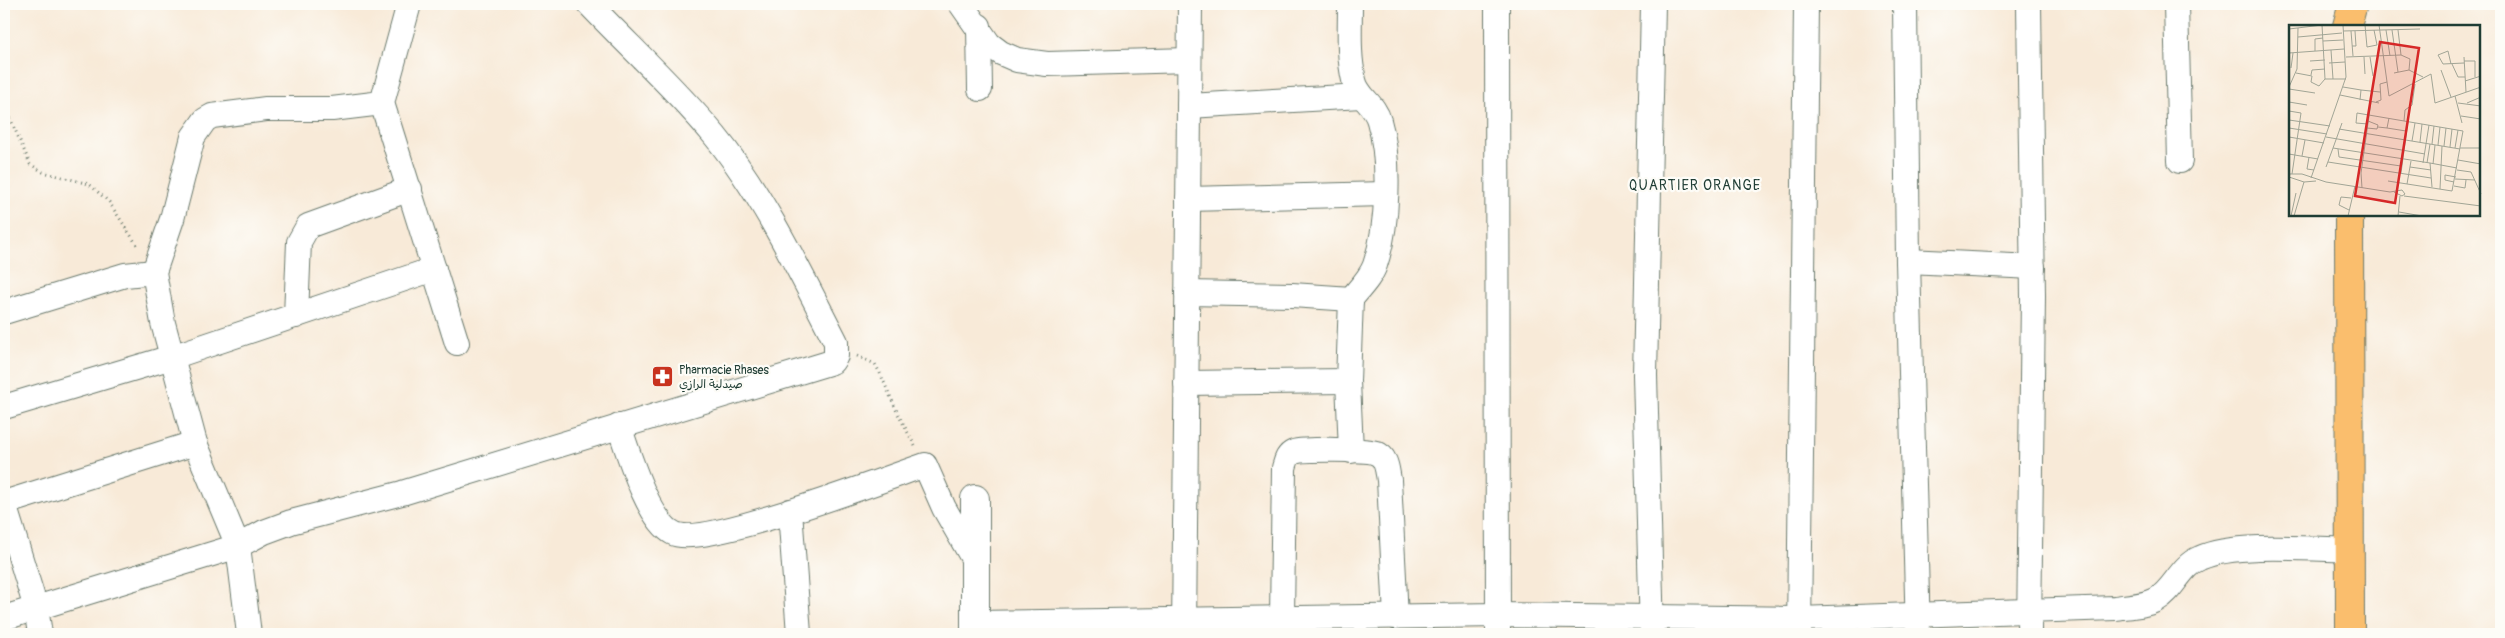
<svg xmlns="http://www.w3.org/2000/svg" width="2505" height="638" font-family="Pangolin,'Playpen Sans Arabic',sans-serif">
<rect width="100%" height="100%" fill="#fdfcf7"/>
<filter id="ink" filterUnits="userSpaceOnUse"><feTurbulence type="fractalNoise" baseFrequency=".02" numOctaves="2"/><feDisplacementMap in="SourceGraphic" scale="10" xChannelSelector="R" yChannelSelector="G"/><feConvolveMatrix kernelMatrix="1 2 1 2 8 2 1 2 1" color-interpolation-filters="sRGB"/></filter>
<filter id="wash" filterUnits="userSpaceOnUse"><feTurbulence type="fractalNoise" baseFrequency=".0096" numOctaves="4" result="noise"/><feDisplacementMap in="SourceGraphic" scale="20" xChannelSelector="R" yChannelSelector="G"/><feGaussianBlur stdDeviation="1.12" result="paint"/><feColorMatrix in="noise" values="0 0 0 0 0 0 0 0 0 0 0 0 0 0 0 0 0 1.4 0 .05"/><feComposite in="paint" operator="in"/></filter>
<g filter="url(#wash)">
<rect width="100%" height="100%" fill="#f8ead8"/>
</g>
<g filter="url(#ink)">
<g fill="none" stroke-linecap="round" stroke-linejoin="round">
<defs>
<g id="minor">
<polyline points="961,4 989,44 1001,53 1017,60 1047,64 1189,60"/>
<path d="M 1350,4 C 1350,29 1348,55 1354,80 C 1357,97 1375,104 1379,121 C 1391,161 1388,226 1375,265 C 1371,277 1359,289 1351,299"/>
<polyline points="1497,4 1498,634"/>
<polyline points="1905,4 1908,261 1918,634"/>
<polyline points="2029,4 2033,296 2029,634"/>
<polyline points="2176,4 2180,161"/>
<polyline points="979,26 980,89"/>
<polyline points="382,103 457,343"/>
<polyline points="1189,106 1361,96"/>
<polyline points="1188,199 1385,194"/>
<polyline points="1908,261 2033,267"/>
<polyline points="1187,293 1292,295 1351,299 1348,381 1351,451"/>
<polyline points="4,312 125,275 154,272"/>
<polyline points="296,316 299,242 308,226 410,189"/>
<polyline points="1186,383 1348,381"/>
<polyline points="4,407 172,357 434,269"/>
<path d="M 619,426 C 628,452 648,520 673,533 C 701,549 887,478 925,465 L 944,508 L 975,562"/>
<polyline points="4,503 195,443"/>
<polyline points="4,504 36,608 40,634"/>
<polyline points="790,511 799,634"/>
<path d="M 4,618 L 238,546 L 264,532 L 291,522 L 402,493 L 832,362 L 836,356 L 836,342 C 802,276 762,193 715,136 C 676,89 631,48 589,4"/>
<path d="M 1282,618 L 1284,468 C 1286,461 1287,455 1294,452 C 1303,449 1367,449 1376,453 C 1387,457 1387,470 1389,480 L 1396,617"/>
<path d="M 975,623 L 1498,615 L 1799,619 L 2115,608 C 2129,606 2144,606 2156,600 C 2174,590 2180,566 2200,558 C 2234,542 2311,549 2351,550"/>
<polyline points="249,634 238,546 195,443 163,323 154,272 172,219 193,137 205,120 212,116 266,109 332,109 382,103 409,4"/>
<polyline points="1184,634 1190,4"/>
<polyline points="1652,634 1645,375 1653,4"/>
<polyline points="1799,634 1806,4"/>
</g>
<polyline id="tertiary" points="975,499 975,634"/>
<g id="primary">
<polyline points="2347,26 2353,4"/>
<polyline points="2349,215 2350,634"/>
</g>
</defs>
<use href="#minor" stroke="#6b7a6d" stroke-width="26"/>
<use href="#tertiary" stroke="#6b7a6d" stroke-width="30"/>
<use href="#primary" stroke="#6b7a6d" stroke-width="30"/>
<g stroke="#6b7a6d" stroke-width="3" stroke-dasharray="1 4" stroke-linecap="butt">
<polyline points="4,104 30,164 43,172 89,184 109,202 139,248"/>
<polyline points="857,356 875,364 880,373 898,414 915,446"/>
</g>
<use href="#minor" stroke="#fff" stroke-width="24"/>
<use href="#tertiary" stroke="#fff" stroke-width="28"/>
<use href="#primary" stroke="#fabe6d" stroke-width="28"/>
</g>
</g>
<defs>
<symbol id="pharmacy-square" viewBox="-11 -11 22 22"><rect x="-9" y="-9" width="18" height="18" rx="4" fill="#c8321e" stroke="#fdfcf7"/><path d="M-2-6h4v4h4v4h-4v4h-4v-4h-4v-4h4Z" fill="#fff"/></symbol>
</defs>
<g fill-rule="evenodd">
<use href="#pharmacy-square" x="650" y="364" width="25" height="25"/>
</g>
<g text-anchor="middle" stroke-width="4.5" stroke-linejoin="round" paint-order="stroke">
<g font-size="12" fill="#1f3d34" stroke="#fdfcf7" text-anchor="start">
<text x="679" y="374">Pharmacie Rhases<tspan x="679" dy="14">صيدلية الرازي</tspan></text>
</g>
<g font-size="14" letter-spacing="1" fill="#1f3d34" stroke="#fdfcf7">
<text x="1695" y="190">QUARTIER ORANGE</text>
</g>
</g>
<g transform="translate(2289 25)">
<rect width="191" height="191" fill="#f8ead8"/>
<path fill="none" stroke="#a1a596" stroke-width="1" d="M 33,0 L 36,54 L 57,54M 76,0 L 78,22 L 88,20 L 85,5M 90,0 L 100,71 L 142,49 L 146,78 L 192,62M 0,4 L 33,0M 97,5 L 101,31M 103,5 L 109,47M 109,5 L 112,30M 54,6 L 131,4M 62,6 L 64,31M 9,12 L 53,8M 34,16 L 54,15M 63,21 L 67,21 L 66,6M 42,25 L 44,54M 26,26 L 26,14 L 34,13M 0,28 L 55,24M 57,32 L 112,30 L 121,34 L 120,45 L 134,52M 75,32 L 76,49M 81,32 L 84,51M 175,32 L 177,67M 21,36 L 36,35M 175,36 L 186,36 L 186,52M 40,38 L 56,37M 162,39 L 159,26 L 149,30 L 154,39 L 175,38M 163,39 L 169,52 L 176,52M 2,43 L 4,28M 152,45 L 162,72M 7,48 L 23,51 L 22,57 L 30,61 L 36,54M 105,48 L 120,45M 22,50 L 23,45 L 36,44M 176,56 L 192,51M 0,62 L 8,44 L 9,3M 54,62 L 72,65 L 71,75M 0,64 L 26,68M 72,65 L 91,67M 51,70 L 90,78M 166,71 L 173,98M 0,77 L 18,80M 87,77 L 92,75 L 91,59 L 98,57M 169,78 L 192,81M 178,78 L 192,72M 0,86 L 12,88 L 3,149M 172,91 L 192,94M 0,95 L 41,101M 115,96 L 116,85 L 123,80 L 126,59M 53,98 L 44,123 L 141,138M 79,99 L 67,98 L 68,88 L 174,106 L 163,166 L 99,156M 89,102 L 98,103 L 100,93M 0,103 L 38,109M 78,103 L 88,104 L 89,100 L 79,96M 98,103 L 117,106M 50,104 L 171,124M 0,112 L 35,118M 37,112 L 136,129M 123,116 L 126,98M 131,117 L 133,99M 143,119 L 145,101M 149,120 L 151,102M 155,121 L 157,103M 161,122 L 163,104M 166,123 L 169,105M 171,123 L 192,123M 49,124 L 50,132 L 112,141M 0,129 L 29,134M 13,131 L 16,115M 20,132 L 18,144 L 25,145M 169,135 L 192,139M 39,137 L 142,153M 134,138 L 140,100M 138,138 L 141,119M 144,139 L 146,120M 37,142 L 44,123M 121,142 L 142,145M 168,145 L 182,147 L 192,169M 112,148 L 119,96M 0,149 L 13,149 L 37,157 L 101,167 L 113,165 L 116,169 L 113,171 L 105,167M 0,152 L 15,157 L 27,156M 22,153 L 57,52 L 54,0M 166,154 L 186,155M 165,157 L 156,155 L 156,150 L 167,152M 118,159 L 122,136M 165,161 L 176,163 L 177,155M 143,162 L 141,138 L 168,143M 73,163 L 72,148 L 82,77M 151,164 L 153,121M 115,171 L 192,181M 60,185 L 50,180 L 52,172 L 62,173M 110,187 L 133,191M 2,191 L 7,168M 5,191 L 15,157M 59,191 L 66,161M 109,191 L 111,171"/>
<path fill="#d62828" fill-opacity="0.15" stroke="#d62828" stroke-width="2.5" d="M 91,17 L 130,23 L 106,178 L 66,171 Z"/>
<rect width="191" height="191" fill="none" stroke="#1f3d34" stroke-width="2.5"/>
</g>
<rect width="2505" height="638" fill="none" stroke="#fdfcf7" stroke-width="20"/>
</svg>
